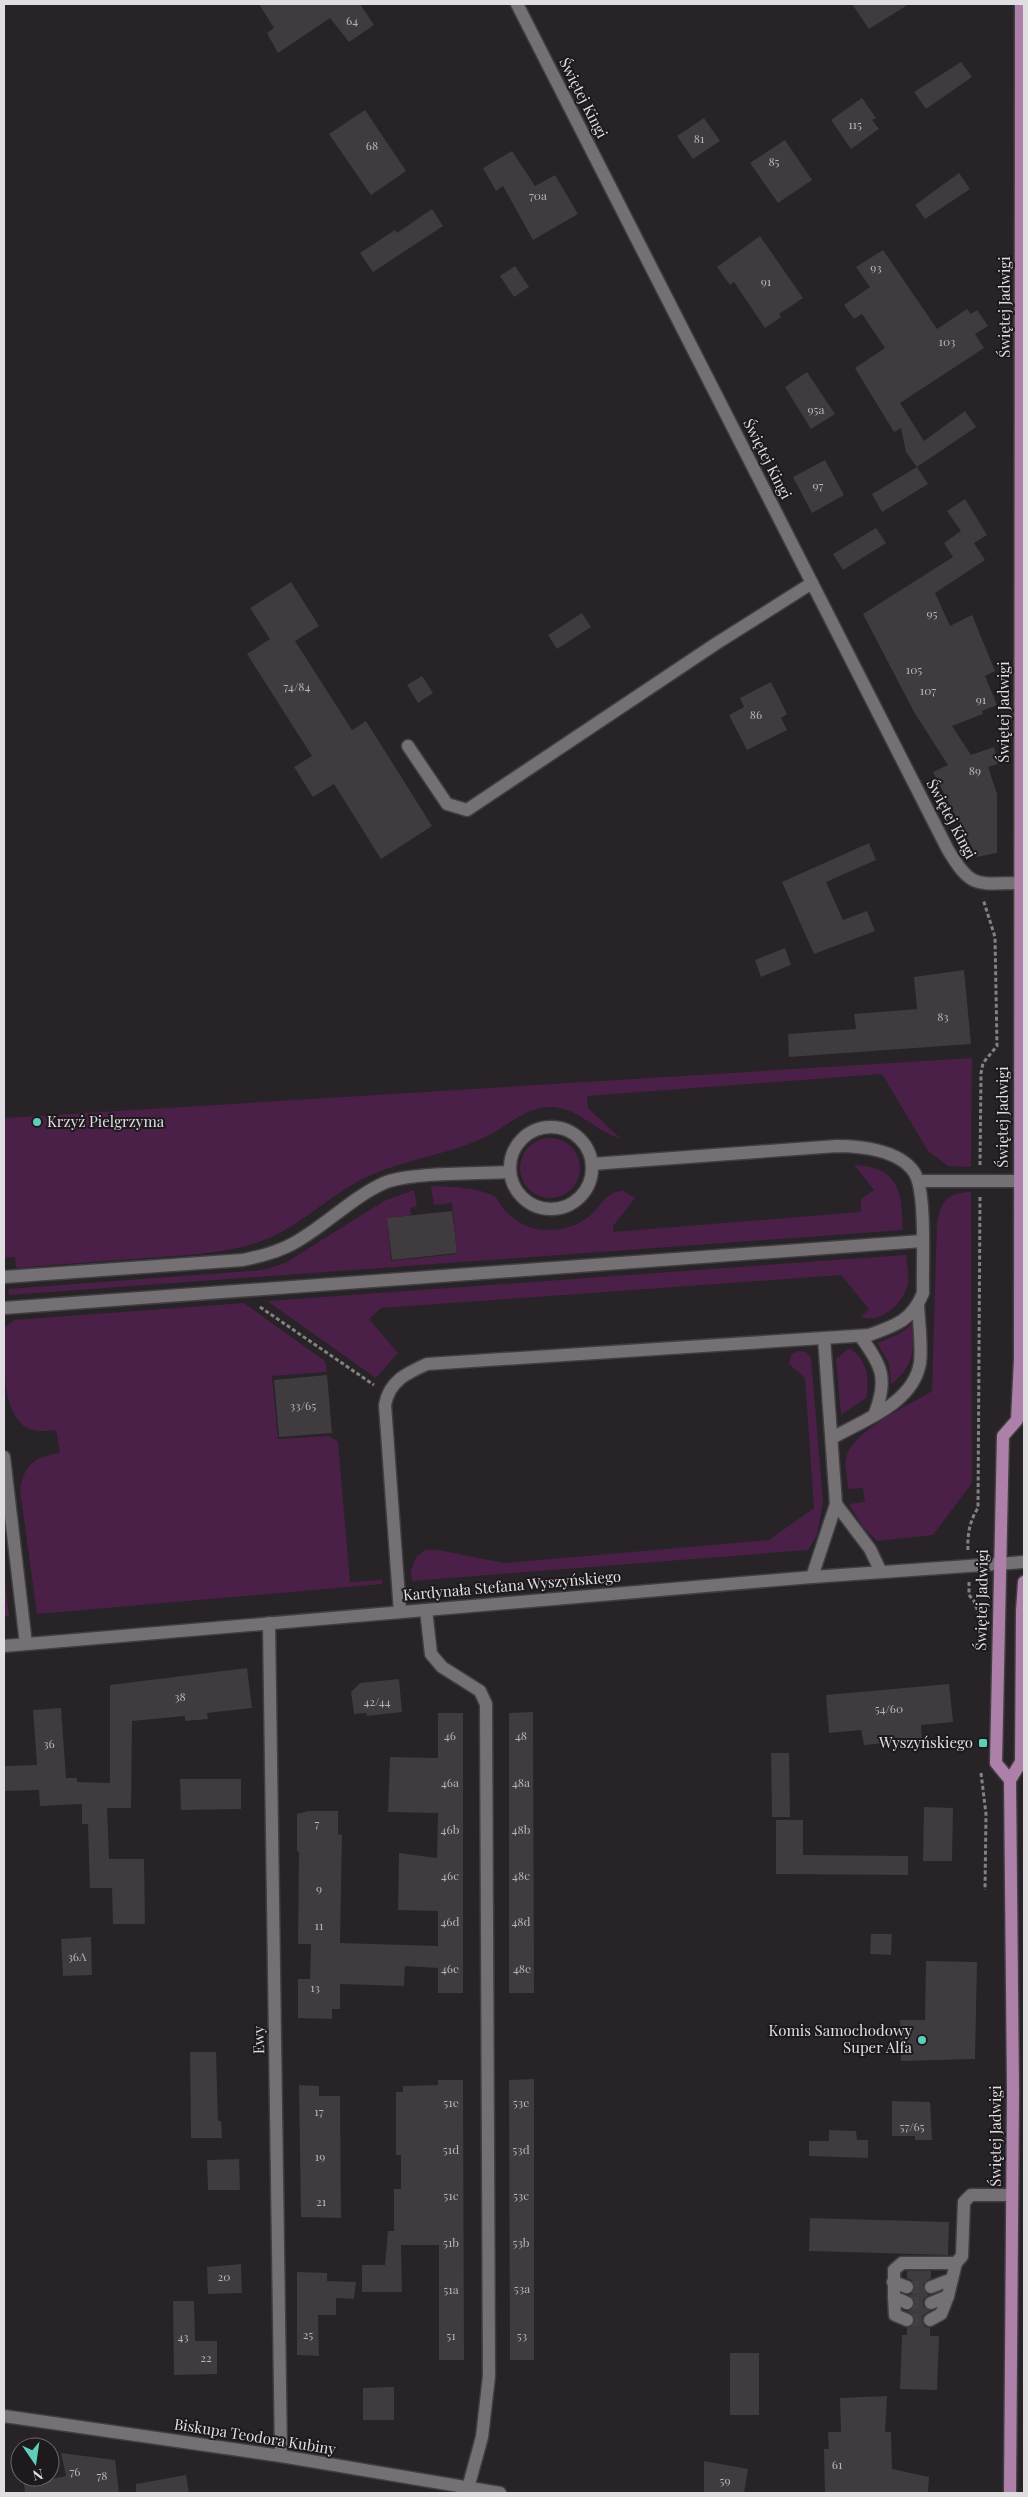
<svg xmlns="http://www.w3.org/2000/svg" width="1028" height="2497" font-family="'Playfair Display',serif">
<rect width="100%" height="100%" fill="#272326"/>
<g fill="#4a2049">
<path d="M 972,1058 L 971,1167 L 948,1166 L 928,1151 L 882,1074 L 587,1096 L 588,1108 L 620,1138 C 597,1132 582,1112 559,1108 C 529,1102 507,1128 481,1139 C 443,1156 400,1160 363,1179 C 323,1199 298,1230 253,1244 C 219,1254 183,1255 148,1258 C 104,1261 60,1264 16,1268 L 15,1257 L 4,1258 L 4,1118 Z"/>
<circle cx="550" cy="1168" r="30"/>
<path d="M 854,1165 C 899,1167 902,1191 903,1230 L 9,1295 L 8,1289 L 263,1270 L 285,1263 L 384,1201 L 414,1190 L 417,1207 L 410,1208 L 411,1215 L 387,1218 L 391,1261 L 457,1254 L 452,1203 L 434,1205 L 431,1186 C 445,1186 484,1188 495,1197 C 498,1199 500,1204 502,1207 C 512,1220 528,1229 544,1230 C 563,1231 581,1225 594,1212 C 604,1201 607,1192 623,1191 L 635,1198 L 613,1226 L 613,1232 L 861,1212 L 861,1199 L 874,1190 Z"/>
<path d="M 971,1192 L 972,1483 L 933,1535 L 877,1541 L 863,1527 L 849,1504 L 865,1502 L 863,1488 L 848,1489 C 848,1480 844,1467 846,1458 C 852,1430 910,1405 932,1391 L 937,1223 C 941,1201 947,1193 971,1192 Z"/>
<path d="M 906,1255 C 907,1264 909,1274 908,1283 C 906,1301 880,1325 861,1317 L 869,1309 L 841,1275 L 381,1308 L 369,1319 L 398,1353 L 376,1378 L 267,1301 Z"/>
<path d="M 244,1303 L 325,1361 L 327,1372 L 272,1376 L 278,1439 L 329,1436 L 338,1442 L 350,1582 L 382,1580 L 382,1584 L 37,1614 L 20,1490 C 24,1464 35,1457 60,1453 L 56,1430 C 46,1431 38,1432 29,1429 C 0,1416 4,1354 4,1328 L 14,1320 Z"/>
<path d="M 912,1324 C 915,1350 913,1368 891,1384 L 889,1363 L 877,1343 L 899,1334 Z"/>
<path d="M 848,1349 L 851,1349 C 867,1361 870,1379 866,1398 L 841,1415 L 836,1359 Z"/>
<polygon points="798,1351 806,1352 811,1357 823,1502 817,1535 808,1550 412,1581 411,1570 417,1556 426,1550 438,1550 504,1563 769,1540 814,1508 805,1378 789,1364 791,1355"/>
<polygon points="4,1576 9,1616 4,1617"/>
</g>
<g fill="#3f3b3e">
<polygon points="259,4 360,4 374,25 349,42 330,18 278,53 267,33 274,28"/>
<polygon points="852,4 909,4 869,29"/>
<polygon points="961,62 972,77 926,109 914,92"/>
<polygon points="862,98 876,118 872,120 879,129 851,149 831,120"/>
<polygon points="365,110 406,171 371,195 329,134"/>
<polygon points="704,118 720,141 693,159 677,136"/>
<polygon points="785,140 812,180 778,203 750,163"/>
<polygon points="512,151 535,186 555,175 578,214 533,240 503,186 496,191 483,168"/>
<polygon points="959,173 970,189 925,219 915,205"/>
<polygon points="432,209 443,226 373,272 360,253 395,230 397,233"/>
<polygon points="760,236 803,298 779,314 781,317 765,328 734,282 730,285 717,267"/>
<polygon points="883,250 937,329 967,309 971,314 977,310 988,326 975,334 984,348 900,403 924,441 965,411 976,427 917,467 906,452 901,428 894,432 855,368 885,348 862,314 854,319 844,305 870,287 856,267"/>
<polygon points="515,266 529,287 514,297 500,276"/>
<polygon points="807,372 835,414 811,429 785,387"/>
<polygon points="825,460 844,495 812,513 793,477"/>
<polygon points="917,467 928,484 882,512 872,494"/>
<polygon points="965,499 987,535 974,543 985,560 935,593 950,626 972,615 995,671 985,676 997,705 982,711 983,714 952,726 971,755 994,747 998,764 988,767 997,794 997,853 977,857 933,772 948,765 914,712 863,614 953,557 944,543 961,531 947,511"/>
<polygon points="876,528 886,543 843,570 833,554"/>
<polygon points="291,582 319,626 295,641 352,730 366,721 432,826 381,859 334,784 313,797 294,767 312,756 247,654 270,639 250,608"/>
<polygon points="582,613 591,627 557,649 548,635"/>
<polygon points="422,676 433,693 418,703 407,685"/>
<polygon points="771,682 787,714 781,718 787,730 747,750 729,715 744,707 740,698"/>
<polygon points="869,843 876,860 826,882 843,920 867,911 875,931 814,954 782,882"/>
<polygon points="785,948 791,965 761,977 755,960"/>
<polygon points="964,970 971,1044 789,1057 788,1034 856,1029 854,1014 917,1009 914,977"/>
<polygon points="452,1211 457,1253 392,1260 387,1218"/>
<polygon points="327,1375 332,1433 279,1437 274,1380"/>
<polygon points="247,1668 252,1708 207,1713 208,1719 185,1721 185,1716 132,1721 131,1808 107,1808 109,1859 144,1859 145,1924 113,1924 112,1888 90,1888 88,1824 82,1824 82,1804 40,1806 39,1790 4,1791 4,1766 37,1765 33,1710 61,1708 66,1778 77,1778 77,1782 110,1783 110,1685"/>
<polygon points="399,1679 402,1712 367,1716 366,1713 354,1714 351,1692 360,1683"/>
<polygon points="949,1684 953,1722 921,1725 922,1740 864,1745 861,1730 829,1733 826,1695"/>
<polygon points="533,1712 534,1993 509,1993 509,1713"/>
<polygon points="438,1713 463,1713 463,1993 438,1993 438,1968 405,1966 404,1986 340,1984 340,2009 332,2009 332,2019 298,2018 298,1979 310,1979 311,1944 298,1944 299,1852 297,1851 297,1814 308,1811 338,1811 338,1834 342,1835 340,1943 438,1946 438,1911 398,1910 399,1853 437,1858 438,1813 388,1812 390,1757 438,1758"/>
<polygon points="771,1753 789,1753 790,1817 772,1817"/>
<polygon points="180,1779 241,1779 241,1809 181,1810"/>
<polygon points="924,1807 953,1808 952,1861 923,1861"/>
<polygon points="776,1820 803,1820 803,1855 908,1856 908,1875 776,1874"/>
<polygon points="871,1934 892,1934 891,1955 870,1954"/>
<polygon points="91,1937 92,1975 63,1976 61,1939"/>
<polygon points="926,1961 977,1962 975,2059 901,2061 900,2020 925,2020"/>
<polygon points="190,2052 216,2052 218,2121 221,2121 222,2138 191,2138"/>
<polygon points="534,2079 534,2360 510,2360 509,2080"/>
<polygon points="438,2080 463,2080 464,2360 439,2360 439,2245 401,2245 402,2292 362,2292 362,2265 385,2265 388,2231 394,2231 394,2189 401,2189 401,2155 396,2155 396,2092 403,2092 403,2086 438,2085"/>
<polygon points="299,2085 319,2086 319,2096 340,2096 341,2218 301,2217"/>
<polygon points="892,2101 930,2102 932,2140 915,2140 915,2136 892,2136"/>
<polygon points="829,2130 856,2131 857,2140 868,2140 868,2158 809,2156 809,2141 829,2141"/>
<polygon points="239,2159 240,2190 208,2190 207,2160"/>
<polygon points="810,2218 949,2222 948,2255 809,2251"/>
<polygon points="241,2264 242,2293 208,2294 207,2267"/>
<polygon points="907,2271 931,2271 931,2278 925,2282 923,2286 926,2293 929,2295 924,2298 923,2306 930,2311 923,2315 922,2320 925,2327 930,2328 930,2336 939,2336 937,2390 900,2389 902,2335 907,2335 907,2328 912,2326 915,2319 913,2315 907,2311 912,2309 915,2303 909,2295 913,2293 915,2286 913,2281 907,2278"/>
<polygon points="297,2272 327,2273 327,2281 356,2282 354,2299 336,2298 336,2315 318,2315 319,2356 297,2355"/>
<polygon points="173,2301 194,2301 195,2341 217,2341 217,2374 174,2375"/>
<rect x="730" y="2353" width="29" height="62"/>
<polygon points="394,2387 394,2420 363,2420 363,2388"/>
<polygon points="887,2396 885,2432 891,2432 892,2469 929,2477 928,2493 825,2493 824,2449 829,2449 828,2432 841,2432 840,2398"/>
<polygon points="61,2453 115,2460 119,2493 25,2493 24,2484 66,2476"/>
<polygon points="704,2461 748,2469 744,2493 704,2493"/>
<polygon points="186,2475 189,2493 136,2493 136,2484"/>
</g>
<g fill="none" stroke-linecap="round" stroke-linejoin="round">
<g stroke="#433f42" stroke-width="12" stroke-dasharray="12 6" stroke-linecap="butt">
<polyline points="907,2287 931,2287"/>
<polyline points="907,2303 931,2303"/>
<polyline points="907,2320 930,2320"/>
</g>
<defs>
<g id="minor">
<path d="M 517,4 L 948,850 C 972,890 977,883 1020,883"/>
<polyline points="408,746 447,804 467,810 717,643 812,583"/>
<circle cx="551" cy="1168" r="41"/>
<polyline points="919,1181 1019,1181"/>
<path d="M 4,1277 L 243,1260 C 261,1256 278,1252 294,1243 C 325,1226 351,1198 384,1183 C 410,1172 478,1174 509,1172"/>
<polyline points="4,1308 922,1241"/>
<path d="M 860,1336 C 882,1365 888,1379 875,1413"/>
<path d="M 832,1438 C 863,1420 913,1404 920,1363 C 922,1345 919,1323 918,1305"/>
<polyline points="4,1457 26,1644"/>
<polyline points="836,1504 870,1549 881,1572"/>
<polyline points="812,1577 836,1504 824,1338"/>
<polyline points="426,1610 431,1654 442,1667 480,1691 486,1704 489,2376 482,2437 468,2488"/>
<path d="M 400,1612 L 385,1405 C 389,1381 407,1373 427,1364 L 869,1335 C 894,1326 912,1321 923,1293 C 922,1267 927,1191 914,1172 C 899,1150 861,1146 837,1146 L 592,1164"/>
<polyline points="269,1623 281,2456"/>
<polyline points="4,1646 812,1577 1024,1562"/>
<polyline points="893,2282 907,2287"/>
<polyline points="931,2287 952,2279"/>
<polyline points="894,2297 895,2315 907,2320"/>
<polyline points="907,2303 894,2297 894,2270 902,2263 956,2263 962,2256 964,2202 971,2195 1012,2195"/>
<polyline points="931,2303 948,2296 956,2263"/>
<polyline points="930,2320 941,2314 948,2296"/>
<polyline points="4,2416 281,2456 500,2493"/>
</g>
<g id="major">
<polyline points="1010,1780 996,1763 1003,1436 1017,1420 1020,1359 1021,4"/>
<polyline points="1010,2493 1013,2091 1010,1780 1021,1762 1022,1611 1024,1582"/>
</g>
</defs>
<use href="#minor" stroke="#413e41" stroke-width="15"/>
<use href="#major" stroke="#413e41" stroke-width="15"/>
<g stroke="#848083" stroke-width="3" stroke-dasharray="4 2.5" stroke-linecap="butt">
<polyline points="980,1165 981,1073 983,1063 997,1046 995,937 983,899"/>
<polyline points="260,1307 374,1385"/>
<path d="M 968,1550 C 967,1535 970,1520 978,1508 L 980,1196"/>
<polyline points="969,1582 969,1595 974,1601 980,1617"/>
<polyline points="981,1773 986,1814 985,1890"/>
</g>
<use href="#minor" stroke="#757074" stroke-width="12"/>
<use href="#major" stroke="#ac80a9" stroke-width="12"/>
</g>
<g fill="#5eceb8" stroke="#1d191d" stroke-width="2">
<circle cx="37" cy="1122" r="5"/>
<rect x="978" y="1738" width="10" height="10" rx="2.5"/>
<circle cx="922" cy="2040" r="5"/>
</g>
<g text-anchor="middle" stroke-width="4" stroke-linejoin="round" paint-order="stroke">
<g font-size="12" fill="#b8b5b8">
<text x="352" y="25">64</text>
<text x="855" y="129">115</text>
<text x="699" y="143">81</text>
<text x="372" y="150">68</text>
<text x="774" y="166">85</text>
<text x="538" y="200">70a</text>
<text x="876" y="272">93</text>
<text x="766" y="286">91</text>
<text x="947" y="346">103</text>
<text x="816" y="414">95a</text>
<text x="818" y="490">97</text>
<text x="932" y="618">95</text>
<text x="914" y="674">105</text>
<text x="297" y="691">74/84</text>
<text x="928" y="695">107</text>
<text x="981" y="704">91</text>
<text x="756" y="719">86</text>
<text x="975" y="775">89</text>
<text x="943" y="1021">83</text>
<text x="303" y="1410">33/65</text>
<text x="180" y="1701">38</text>
<text x="377" y="1706">42/44</text>
<text x="889" y="1713">54/60</text>
<text x="450" y="1740">46</text>
<text x="521" y="1740">48</text>
<text x="49" y="1748">36</text>
<text x="450" y="1787">46a</text>
<text x="521" y="1787">48a</text>
<text x="317" y="1828">7</text>
<text x="450" y="1834">46b</text>
<text x="521" y="1834">48b</text>
<text x="450" y="1880">46c</text>
<text x="521" y="1880">48c</text>
<text x="319" y="1893">9</text>
<text x="450" y="1926">46d</text>
<text x="521" y="1926">48d</text>
<text x="319" y="1930">11</text>
<text x="77" y="1961">36A</text>
<text x="450" y="1973">46e</text>
<text x="522" y="1973">48e</text>
<text x="315" y="1992">13</text>
<text x="451" y="2107">51e</text>
<text x="521" y="2107">53e</text>
<text x="319" y="2116">17</text>
<text x="912" y="2131">57/65</text>
<text x="451" y="2154">51d</text>
<text x="521" y="2154">53d</text>
<text x="320" y="2161">19</text>
<text x="451" y="2200">51c</text>
<text x="521" y="2200">53c</text>
<text x="321" y="2206">21</text>
<text x="451" y="2247">51b</text>
<text x="521" y="2247">53b</text>
<text x="224" y="2281">20</text>
<text x="522" y="2293">53a</text>
<text x="451" y="2294">51a</text>
<text x="308" y="2339">25</text>
<text x="451" y="2340">51</text>
<text x="522" y="2340">53</text>
<text x="183" y="2341">43</text>
<text x="206" y="2362">22</text>
<text x="837" y="2469">61</text>
<text x="75" y="2476">76</text>
<text x="102" y="2480">78</text>
<text x="725" y="2485">59</text>
</g>
<g font-size="15" fill="#e1dee1" stroke="#1d191d">
<text transform="translate(583 98) rotate(63)" y="5">Świętej Kingi</text>
<text transform="translate(1005 307) rotate(-90)" y="5">Świętej Jadwigi</text>
<text transform="translate(767 459) rotate(63)" y="5">Świętej Kingi</text>
<text transform="translate(1004 712) rotate(-90)" y="5">Świętej Jadwigi</text>
<text transform="translate(951 819) rotate(62)" y="5">Świętej Kingi</text>
<text transform="translate(1003 1117) rotate(-90)" y="5">Świętej Jadwigi</text>
<text transform="translate(512 1586) rotate(-5)" y="5">Kardynała Stefana Wyszyńskiego</text>
<text transform="translate(982 1600) rotate(-89)" y="5">Świętej Jadwigi</text>
<text transform="translate(259 2040) rotate(-91)" y="5">Ewy</text>
<text transform="translate(996 2136) rotate(-90)" y="5">Świętej Jadwigi</text>
<text transform="translate(255 2437) rotate(9)" y="5">Biskupa Teodora Kubiny</text>
</g>
<g font-size="15" fill="#e1dee1" stroke="#1d191d" text-anchor="end">
<text x="47" y="1127" text-anchor="start">Krzyż Pielgrzyma</text>
<text x="973" y="1748">Wyszyńskiego</text>
<text x="912" y="2036">Komis Samochodowy<tspan x="912" dy="17">Super Alfa</tspan></text>
</g>
</g>
<rect width="1028" height="2497" fill="none" stroke="#e1dee1" stroke-width="10"/>
<g transform="translate(35 2462) rotate(167)"><circle r="24" fill="#1d191d" stroke="#6b686b"/>
<path d="M0-4L9 19L0 12L-9 19Z" fill="#5eceb8"/>
<text y="-8" font-size="14" font-weight="bold" text-anchor="middle" fill="#e1dee1">N</text>
</g>
</svg>
